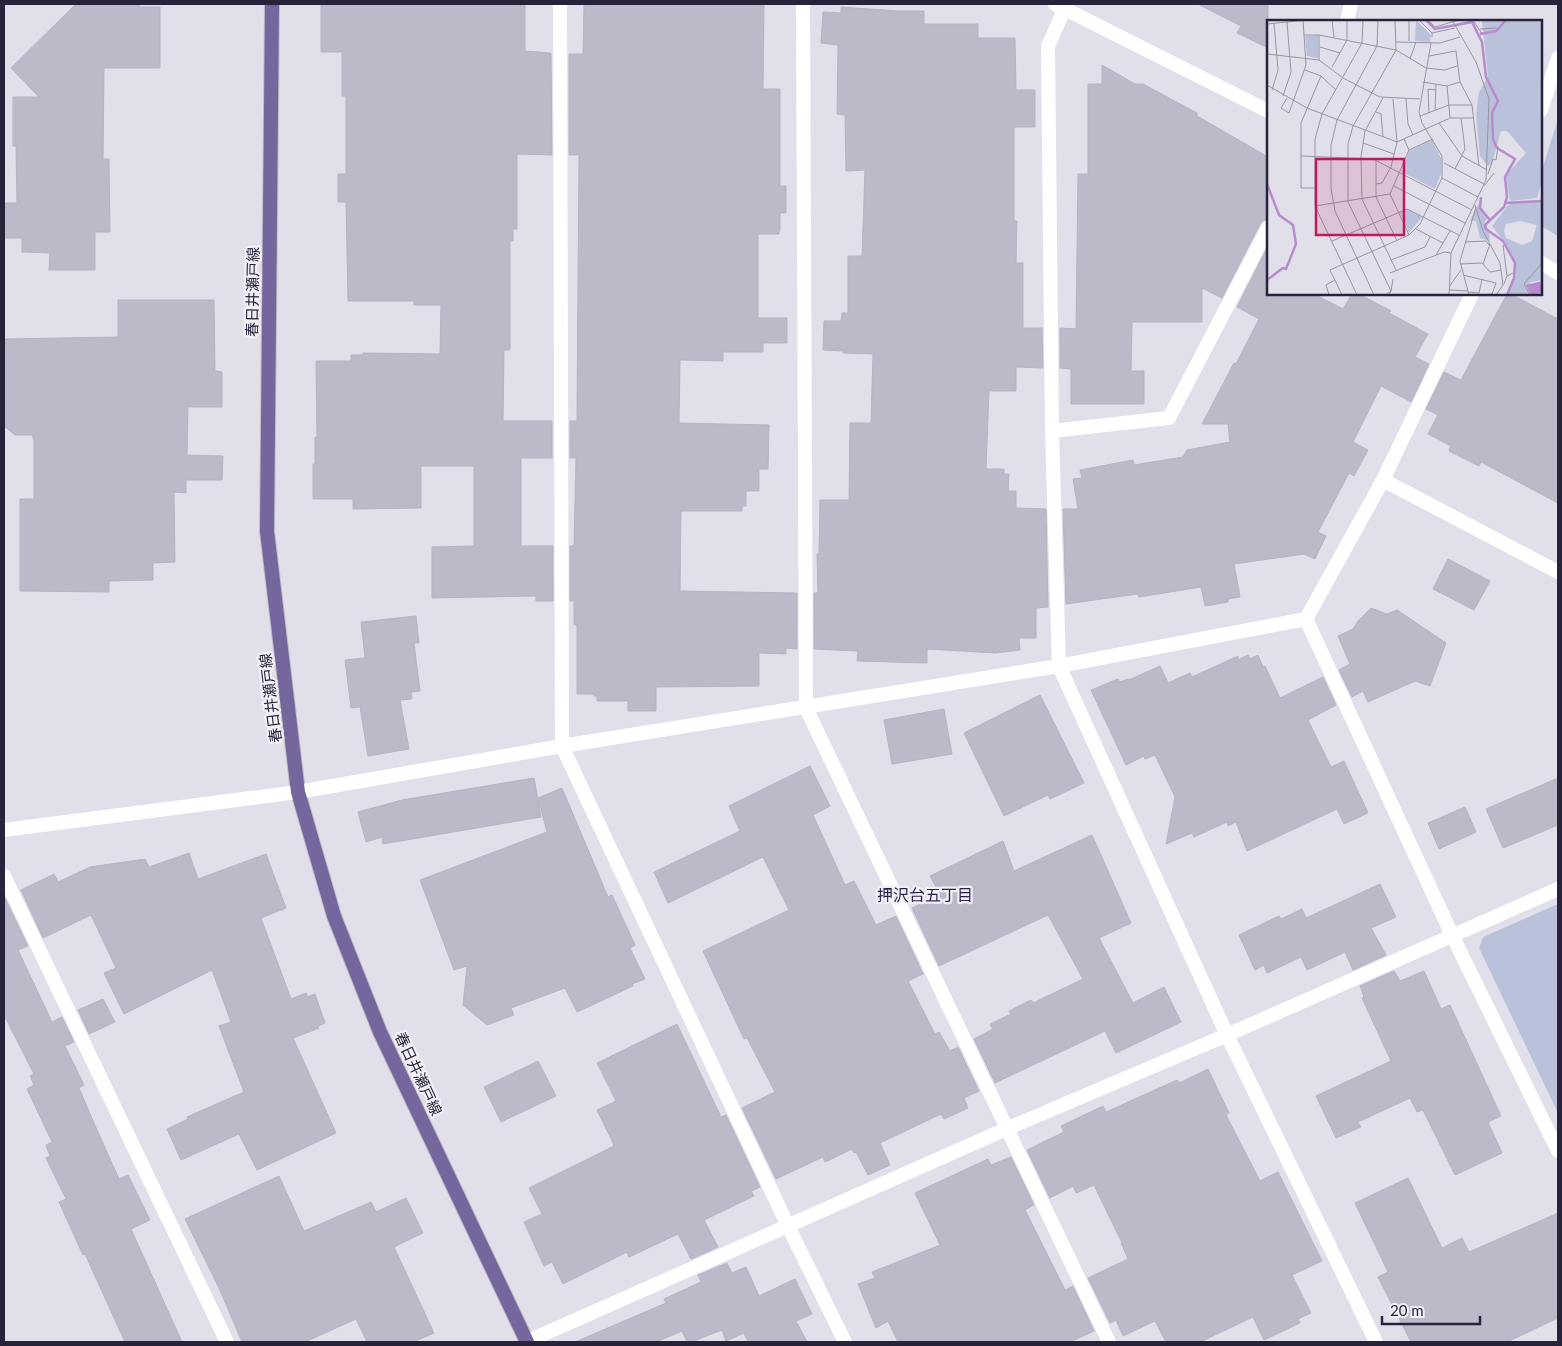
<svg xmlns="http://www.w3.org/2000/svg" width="1562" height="1346" font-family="Lato,'Noto Sans JP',sans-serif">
<rect width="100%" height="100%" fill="#e1e0ea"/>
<g fill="#bac1db">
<polygon points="1558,119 1558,236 1541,226 1541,173"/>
<polygon points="1558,904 1558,1113 1479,948 1483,937"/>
</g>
<g fill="#babac8" stroke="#b5b3c4">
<polygon points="76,4 139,4 139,7 160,7 160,68 104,68 103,159 109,159 110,232 95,232 95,270 49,270 50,253 22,252 22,238 4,238 4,203 17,203 16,146 13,146 13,97 39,97 11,68"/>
<polygon points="321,4 525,4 525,51 551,53 552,155 517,154 517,229 513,229 513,241 510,241 510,350 504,350 503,421 552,421 552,458 521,458 521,546 553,546 553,601 536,601 536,596 432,598 432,547 474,546 474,466 421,466 421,508 353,509 353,499 313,499 313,464 315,464 315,437 317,437 316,361 351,361 351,355 363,355 363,353 440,354 441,305 414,305 414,301 348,301 346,202 338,202 338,174 346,174 346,96 342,96 342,52 321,52"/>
<polygon points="584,4 764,4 763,89 780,89 780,186 786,186 786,213 780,213 780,231 779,231 779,234 758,234 758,318 787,318 787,343 763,343 763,352 723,352 723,361 680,360 679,423 769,425 768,469 759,469 759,491 746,491 746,506 742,506 742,511 681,511 680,591 797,593 797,649 786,648 786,654 759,653 759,686 656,687 656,711 628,711 628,701 597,701 597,696 594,696 594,694 577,694 577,625 574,625 574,601 570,601 570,546 574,546 576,458 570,458 570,421 577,421 577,414 579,155 569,155 569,54 583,54"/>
<polygon points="1198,4 1268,4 1268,48 1237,33 1241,26"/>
<polygon points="841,7 898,11 924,11 924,24 978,24 978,38 1015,38 1016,90 1035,90 1035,127 1014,127 1014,221 1017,221 1016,263 1023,263 1023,328 1042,328 1043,368 1016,367 1016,391 989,391 986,469 1004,469 1004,474 1009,474 1008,491 1016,491 1016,508 1046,509 1048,607 1036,608 1036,638 1019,638 1020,650 996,653 927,649 927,663 857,661 858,651 814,649 814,593 818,593 817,554 819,554 820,500 849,500 850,423 871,423 873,354 843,353 843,351 823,350 824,321 841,321 842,313 848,313 848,256 862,256 865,170 846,171 845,115 837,114 838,45 821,43 823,12 841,13"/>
<polygon points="1102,65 1135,84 1143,84 1197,113 1197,116 1268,157 1268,219 1264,220 1260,224 1222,298 1202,288 1202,322 1132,322 1131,371 1144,371 1144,404 1071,404 1071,369 1060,368 1060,328 1076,329 1078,174 1088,174 1088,84 1102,84"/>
<polygon points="1268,246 1268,294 1314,294 1343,309 1352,294 1359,294 1391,311 1389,313 1428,334 1415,357 1429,364 1411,402 1381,386 1353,442 1368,450 1354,476 1349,473 1318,532 1326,536 1315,559 1304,554 1234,564 1240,597 1228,599 1228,602 1205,606 1201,587 1139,597 1138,594 1066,604 1063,509 1078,509 1073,479 1082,478 1080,470 1133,460 1134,465 1183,457 1187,450 1230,442 1228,424 1202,424 1234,363 1236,364 1259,319 1237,307"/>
<polygon points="1507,294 1511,294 1558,319 1558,503 1481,462 1479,466 1449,451 1451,446 1428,434 1438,415 1426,409 1444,372 1461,380"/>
<polygon points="118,300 214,300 215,371 222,372 222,407 188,407 187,455 223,456 222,480 186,480 186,493 174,492 175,562 153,563 153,580 109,581 109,592 20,591 20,499 34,499 34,439 33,439 33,435 15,435 4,426 4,339 118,337"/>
<polygon points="1448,559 1490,581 1474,610 1433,589"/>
<polygon points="1371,608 1387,614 1397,610 1446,643 1430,686 1415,681 1368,702 1363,691 1352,697 1339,670 1350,664 1338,636 1353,629 1358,621"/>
<polygon points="416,616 419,643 414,643 420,691 411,692 412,699 400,700 409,749 368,756 360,707 351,708 345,660 365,658 361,622"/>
<polygon points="1248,655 1250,659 1258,655 1263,667 1265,666 1280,698 1323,677 1336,705 1308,720 1331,767 1344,761 1368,813 1344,824 1337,809 1247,851 1236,822 1228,826 1227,822 1194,837 1192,833 1166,844 1175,797 1155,755 1145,759 1144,756 1126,765 1091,690 1118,679 1120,682 1128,679 1129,680 1160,666 1168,683 1190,673 1192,677 1238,656 1238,660"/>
<polygon points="1040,695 1084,783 1050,799 1048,795 1004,816 964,733"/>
<polygon points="944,709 952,754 892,764 884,720"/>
<polygon points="810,766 830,806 813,815 845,885 854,881 876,925 896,916 923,974 908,981 935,1034 939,1032 950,1051 958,1047 979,1091 964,1098 968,1108 944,1119 941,1114 880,1143 890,1165 868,1175 856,1152 854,1153 852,1149 825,1162 823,1157 776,1179 742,1108 775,1092 747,1038 744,1039 703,951 789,910 763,857 668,903 654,872 740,831 729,806"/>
<polygon points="534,778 541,817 383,844 382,837 366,842 358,812 402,800"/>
<polygon points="1558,778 1558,825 1503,848 1486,809"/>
<polygon points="562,788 608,897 612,895 635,945 630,948 645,979 632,984 633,986 577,1012 565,988 511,1008 514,1015 487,1025 463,1005 467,966 454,970 420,880 547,832 538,798"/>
<polygon points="1465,807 1476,832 1439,849 1428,823"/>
<polygon points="1092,835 1131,923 1099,938 1133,1003 1164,987 1181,1022 1116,1053 1105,1031 995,1083 974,1039 993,1029 990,1024 1011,1014 1009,1011 1031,1000 1033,1003 1083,979 1048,915 939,966 912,908 940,895 930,876 1003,841 1014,871"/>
<polygon points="189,853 198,879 266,854 286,908 261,918 291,999 306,993 307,997 315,994 325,1023 318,1026 319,1028 293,1038 336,1133 257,1170 239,1134 181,1160 167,1129 188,1119 187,1117 244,1092 219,1026 231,1022 212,970 124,1014 104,973 116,968 91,915 43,938 21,890 54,874 58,882 90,867 145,859 149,867"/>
<polygon points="1380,884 1396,917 1371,928 1386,955 1353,970 1345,952 1307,970 1301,957 1267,973 1264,965 1255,970 1239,935 1279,916 1281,919 1302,909 1306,918"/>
<polygon points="5,898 28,946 18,950 52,1022 62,1017 74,1042 65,1046 84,1085 79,1088 97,1130 119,1179 128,1175 150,1220 131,1229 182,1342 125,1342 85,1254 83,1255 59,1202 66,1199 46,1158 50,1156 46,1145 52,1142 27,1089 34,1085 30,1076 34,1074 4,1015"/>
<polygon points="1394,971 1400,981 1424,971 1441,1009 1450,1005 1501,1116 1488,1122 1502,1153 1455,1175 1423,1110 1417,1112 1410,1098 1358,1122 1361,1127 1336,1138 1316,1096 1391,1061 1362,998 1364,997 1360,986"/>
<polygon points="103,999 115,1022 89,1034 78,1010"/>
<polygon points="677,1024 721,1117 726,1115 760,1187 751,1191 754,1196 704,1220 718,1247 691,1259 678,1234 629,1257 627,1252 563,1284 552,1262 544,1266 524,1222 542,1214 529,1188 612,1147 614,1145 597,1110 616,1101 597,1063"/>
<polygon points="538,1061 556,1096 501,1122 484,1087"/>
<polygon points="1208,1069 1229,1113 1226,1115 1260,1181 1278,1172 1322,1261 1292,1275 1311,1313 1298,1319 1300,1323 1264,1340 1253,1317 1200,1342 1166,1342 1155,1321 1123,1336 1116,1320 1110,1323 1088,1278 1128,1259 1121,1243 1122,1243 1094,1185 1076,1193 1073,1186 1050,1198 1027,1150 1064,1132 1061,1126 1103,1106 1106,1112 1177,1080 1179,1083"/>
<polygon points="1011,1157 1034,1205 1025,1210 1065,1290 1073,1286 1094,1331 1070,1342 898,1342 888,1321 876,1328 858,1284 875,1278 872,1272 940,1245 915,1193 988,1159 991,1165"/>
<polygon points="279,1176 304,1231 371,1202 376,1212 406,1198 423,1233 394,1247 434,1333 413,1342 367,1342 356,1319 305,1342 242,1342 219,1288 185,1219"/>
<polygon points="1408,1178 1442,1248 1462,1238 1469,1252 1558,1213 1558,1318 1507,1342 1411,1342 1378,1277 1388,1272 1355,1203"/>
<polygon points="727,1263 732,1273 746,1267 759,1296 795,1279 812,1314 796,1321 807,1342 748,1342 744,1333 726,1341 722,1330 691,1342 687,1342 682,1331 656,1342 575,1342 666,1303 664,1299 701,1282 698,1275"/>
</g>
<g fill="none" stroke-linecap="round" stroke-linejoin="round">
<defs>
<polyline id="primary" points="272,4 267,531 298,792 334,916 380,1032 527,1342"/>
</defs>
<use href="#primary" stroke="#bebdc4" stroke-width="16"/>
<g stroke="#fff" stroke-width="14">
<polyline points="560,4 562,746 788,1226 845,1342"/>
<polyline points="803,4 806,708 1109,1342"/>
<polyline points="1065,8 1048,46 1052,431 1059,666 1227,1035 1376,1342"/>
<polyline points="1347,21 1351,4"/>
<polyline points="1541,110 1558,58"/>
<polyline points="1052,431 1169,418 1268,228"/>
<polyline points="1383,480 1558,572"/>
<polyline points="1306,619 1452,935 1558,1151"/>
<polyline points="4,830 298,792 562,746 1059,666 1306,619 1383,480 1472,294"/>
<polyline points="4,876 227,1342"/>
<polyline points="526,1342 1006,1129 1227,1035 1558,889"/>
</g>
<g stroke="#fff" stroke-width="14">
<polyline points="1055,4 1268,111"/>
<polyline points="1541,263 1558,273"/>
</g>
<use href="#primary" stroke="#75669e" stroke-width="14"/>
</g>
<g text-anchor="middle" stroke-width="4.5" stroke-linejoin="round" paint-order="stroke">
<g font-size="15" fill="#28223a" stroke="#f1f0f7">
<text transform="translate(253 292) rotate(-89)" y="5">春日井瀬戸線</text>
<text transform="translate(271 698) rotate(-97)" y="5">春日井瀬戸線</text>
<text transform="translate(418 1074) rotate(65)" y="5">春日井瀬戸線</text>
</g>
<g font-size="16" fill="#2b1f4b" stroke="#f1f0f7">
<text x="925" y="901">押沢台五丁目</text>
</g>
</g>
<g transform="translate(1267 20)">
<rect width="275" height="275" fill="#e1e0ea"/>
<path d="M 149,0 L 164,15 L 163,22 L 148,21 ZM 215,0 L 275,0 L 275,161 L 270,178 L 243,181 L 239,155 L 259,133 L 240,111 L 234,111 L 225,143 L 221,146 L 213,136 L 209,95 L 212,72 L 221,57 ZM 51,15 L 51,38 L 40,36 L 38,16 ZM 165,120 L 174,138 L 174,154 L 168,169 L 135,152 L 142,131 ZM 214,179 L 214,187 L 221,197 L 217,203 L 222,211 L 223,221 L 213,218 L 209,201 L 203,201 ZM 252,181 L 275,182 L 275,260 L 264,262 L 261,266 L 263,275 L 241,275 L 249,249 L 241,227 L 225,206 L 241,185 ZM 253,201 L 270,205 L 265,221 L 255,225 L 239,218 L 237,211 L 239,204 ZM 140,189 L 155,197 L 142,213 L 133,193 Z" fill="#bac1db" fill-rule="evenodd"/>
<path d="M 275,261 L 275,273 L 264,275 L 259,265 Z" fill="#b88ace"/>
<path fill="none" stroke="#b88ace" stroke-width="2.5" d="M 159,0 L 168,9 L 205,2 L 215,22 L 219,57 L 231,81 L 225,93 L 226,119 L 230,128 L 248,139 L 238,157 L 240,177 L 237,187 L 218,205 L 219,209 L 236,221 L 248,243 L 247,258 L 240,275M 213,14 L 229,11 L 239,0M 0,164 L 12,195 L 26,205 L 29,224 L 19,249 L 16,248 L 0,260M 214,177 L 213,188 L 223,200M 238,183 L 275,181"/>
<path fill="none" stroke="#9794a4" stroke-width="1" d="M 65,0 L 67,17M 142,0 L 142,21M 152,0 L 165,13 L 165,17M 161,0 L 168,7 L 192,0M 206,0 L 215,14M 0,4 L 40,0M 213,9 L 229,8M 165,13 L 188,8M 37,15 L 52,15 L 129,30 L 159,48 L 178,50 L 190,46M 129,22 L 173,23 L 193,17M 53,27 L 73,33M 0,34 L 52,40 L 76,58 L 113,77 L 153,79M 162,36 L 189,31 L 193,62 L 205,85 L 212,146M 143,39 L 149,22M 52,40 L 52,15M 65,47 L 80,20 L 80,0M 38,50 L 54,56 L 69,70M 156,62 L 180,66 L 193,62M 0,65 L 40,88 L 130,122 L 183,98 L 207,98M 180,66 L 183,98M 5,70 L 11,50 L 7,3M 16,76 L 24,52 L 20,2M 20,78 L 14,88 L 22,93 L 39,45 L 36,0M 116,78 L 98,111 L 94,137 L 95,179 L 129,250M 139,79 L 141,104 L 146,115M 168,90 L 169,64M 109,92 L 114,94 L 116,117M 162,93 L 161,69 L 169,70M 153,96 L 182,85 L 205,85M 172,103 L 195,136 L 220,150M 96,123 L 127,134M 142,130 L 166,119M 34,136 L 106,139 L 205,190M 109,140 L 109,177 L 130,221M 177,143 L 217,164M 188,149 L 198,129 L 194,98M 221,154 L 226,139 L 229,140 L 231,126M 175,158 L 211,177M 109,164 L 115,163 L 124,147 L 130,122 L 126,79M 127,166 L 198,203M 217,166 L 227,153M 48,168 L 34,168 L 34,103 L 54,56M 123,174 L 142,215M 208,185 L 216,211 L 233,243 L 236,265 L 229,275M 48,186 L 123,174 L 142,130 L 137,119M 149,209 L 176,223M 65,221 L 140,189 L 192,215M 198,222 L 219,221 L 222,225M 236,225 L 240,256M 169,235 L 183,211M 124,240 L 158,227 L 163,217M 193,244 L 215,243 L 223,252 L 234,250M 216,244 L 223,224M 123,253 L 177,232 L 184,233M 196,255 L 229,263 L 225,274M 237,264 L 240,256 L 246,253M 182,267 L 194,250M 182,270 L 201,271M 202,272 L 212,273 L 215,259M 62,275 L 59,265 L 68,260M 75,275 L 63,250 L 142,215 L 153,204 L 175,158 L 175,136 L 155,103 L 152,92 L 164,23M 90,275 L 48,186 L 48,119 L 55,94 L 95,23 L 96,0M 107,275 L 68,191 L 64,169 L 64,125 L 70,100 L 110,26 L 111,0M 118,275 L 124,271 L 126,259M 122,275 L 124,271 L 81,182 L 81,124 L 86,106 L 129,30 L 128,0M 182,275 L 184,233 L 219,160 L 222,79 L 209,42 L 185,0M 202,275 L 193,241 L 209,187M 211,275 L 226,274M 263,275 L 257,264 L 275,243"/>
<path fill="#c2185b" fill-opacity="0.15" stroke="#c2185b" stroke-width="2.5" d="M 49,139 L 137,139 L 137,215 L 49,215 Z"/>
<rect width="275" height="275" fill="none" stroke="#28223a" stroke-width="2.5"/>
</g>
<rect width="1562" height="1346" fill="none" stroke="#28223a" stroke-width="10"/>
<path d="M1382 1316v8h98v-8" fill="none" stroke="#28223a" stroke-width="2.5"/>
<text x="1390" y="1316" font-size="15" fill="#28223a" stroke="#f1f0f7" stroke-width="4" paint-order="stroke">20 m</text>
</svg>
